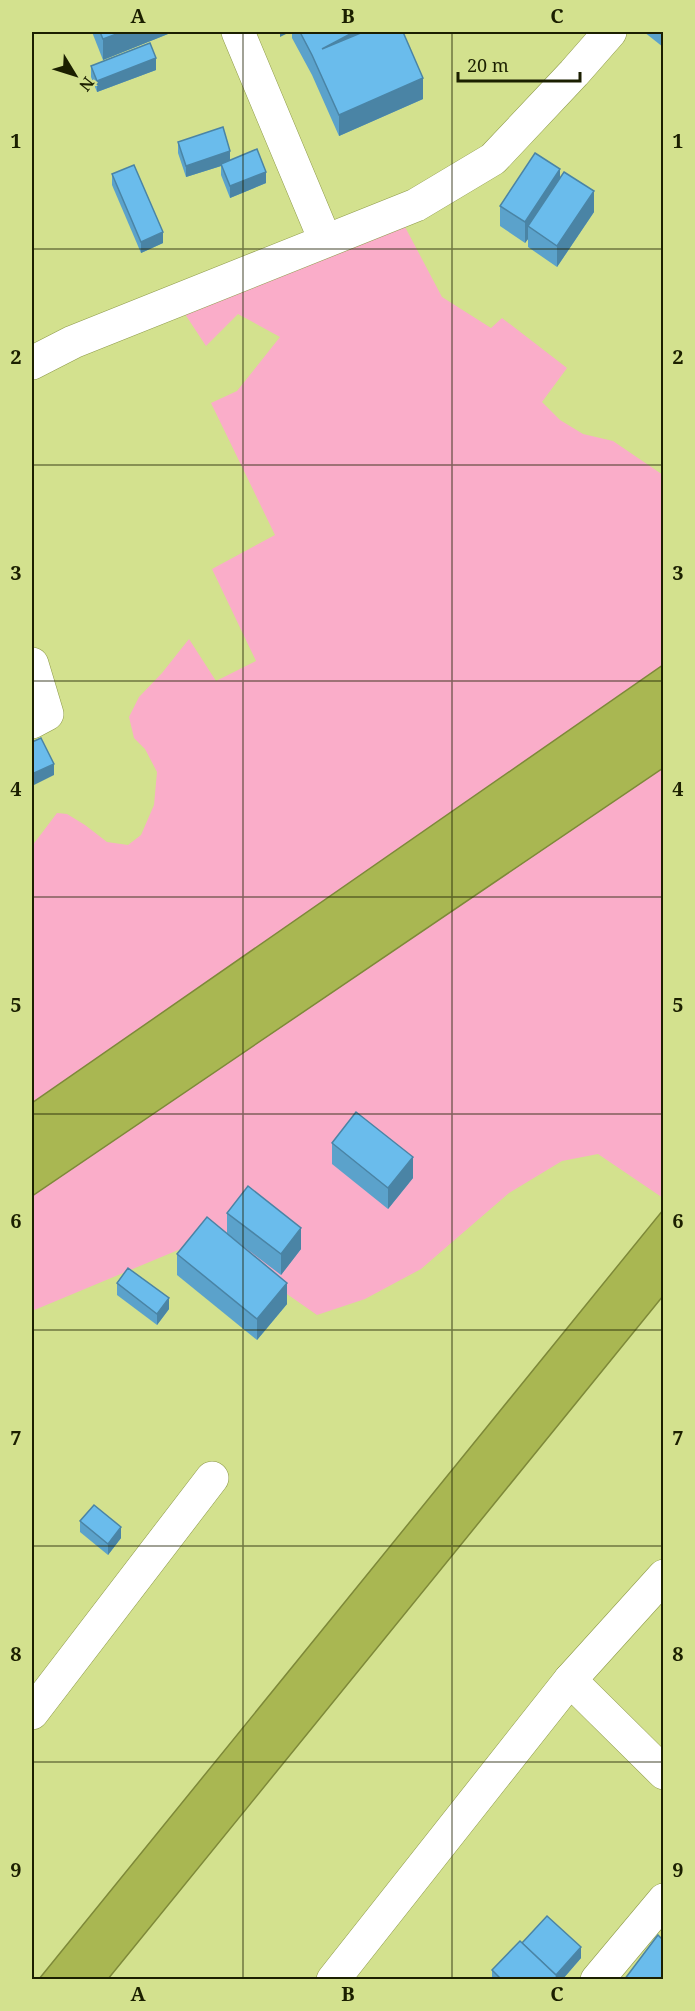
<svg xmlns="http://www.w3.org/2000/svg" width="695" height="2011" font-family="'Noto Serif',serif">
<rect width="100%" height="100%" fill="#d3e18e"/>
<g fill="#faadc9">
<polygon points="404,225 442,297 491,328 502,318 567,368 542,402 560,420 583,434 613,441 663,475 663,665 32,1103 32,846 57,813 67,814 85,825 107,842 128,845 141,835 154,805 157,772 145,749 134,738 129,717 139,697 162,673 189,639 216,681 256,661 212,569 275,535 211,403 237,391 280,337 238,314 206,346 181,308"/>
<polygon points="663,768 663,1198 598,1154 562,1161 509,1193 421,1269 365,1299 317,1315 207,1238 32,1311 32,1196"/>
</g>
<g fill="#a9b752" stroke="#7e8939" stroke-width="1.5">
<polygon points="663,665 663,768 32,1196 32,1103"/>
<polygon points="663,1210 663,1296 108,1979 39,1979"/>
</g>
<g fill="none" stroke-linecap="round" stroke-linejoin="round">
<defs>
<g id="street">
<polyline points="238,32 325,240"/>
<polyline points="32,363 73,342 416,205 493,159 574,73 610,32"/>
<polyline points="32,664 47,714 32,722"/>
<polyline points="570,1680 664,1773"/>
<polyline points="333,1980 570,1680 664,1576"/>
<polyline points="597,1980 664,1900"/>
</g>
<polyline id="secondary" points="32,1713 212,1478"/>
</defs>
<use href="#street" stroke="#8e9a49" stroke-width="34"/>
<use href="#secondary" stroke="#8e9a49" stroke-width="34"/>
<use href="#street" stroke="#fff" stroke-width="33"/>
<use href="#secondary" stroke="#fff" stroke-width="33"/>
</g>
<g fill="#5ba2cb">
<polygon points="92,32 173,32 103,60"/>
<polygon points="292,32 403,32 423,99 339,136 312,75 292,38"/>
<polygon points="644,32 663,32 663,47"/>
<polygon points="91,66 156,70 97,92 91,77"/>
<polygon points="178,142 230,160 266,183 230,198 221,175 221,166 186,177 178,153"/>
<polygon points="112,174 163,243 141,253 112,185"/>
<polygon points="560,178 594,212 557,267 528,247 528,239 525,243 500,226 500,206"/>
<polygon points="332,1143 413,1178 388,1209 332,1164"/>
<polygon points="227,1213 301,1249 281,1275 227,1234"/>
<polygon points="177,1254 287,1304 257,1340 177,1275"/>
<polygon points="117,1283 169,1309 157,1325 117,1295"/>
<polygon points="80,1521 121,1538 108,1555 80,1532"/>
<polygon points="522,1943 581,1958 562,1980 492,1980 492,1970"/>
</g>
<g fill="#4a84a5">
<polygon points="122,32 173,32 103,60 103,39"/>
<polygon points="280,32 290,32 280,37"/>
<polygon points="354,32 392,32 322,49"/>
<polygon points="156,58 156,70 97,92 97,81"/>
<polygon points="423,78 423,99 339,136 339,115"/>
<polygon points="230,151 230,162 221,164 221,166 186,177 186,166"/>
<polygon points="560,169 560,190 528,226 528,239 525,243 525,222"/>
<polygon points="266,172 266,183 230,198 230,186"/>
<polygon points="594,191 594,212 557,267 557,246"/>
<polygon points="163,232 163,243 141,253 141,242"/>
<polygon points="54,764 54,775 32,786 32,774"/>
<polygon points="413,1157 413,1178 388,1209 388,1188"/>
<polygon points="301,1228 301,1249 281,1275 281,1254"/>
<polygon points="287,1283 287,1304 257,1340 257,1319"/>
<polygon points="169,1298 169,1309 157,1325 157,1314"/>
<polygon points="121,1527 121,1538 108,1555 108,1544"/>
<polygon points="33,1667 33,1678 32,1680 32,1669"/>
<polygon points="581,1947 581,1958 562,1980 554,1980 555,1976"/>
</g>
<g fill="#6abcec" stroke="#4a84a5" stroke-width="1.5">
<polygon points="100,32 122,32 103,39"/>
<polygon points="300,32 354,32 322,49 363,32 403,32 423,78 339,115 312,55"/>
<polygon points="150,43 156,58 97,81 91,66"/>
<polygon points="223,127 230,151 186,166 178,142"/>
<polygon points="257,149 266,172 230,186 221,164"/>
<polygon points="535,153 560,169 525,222 500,206"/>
<polygon points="134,165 163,232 141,242 112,174"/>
<polygon points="564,172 594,191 557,246 528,226"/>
<polygon points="41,738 54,764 32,774 32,742"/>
<polygon points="356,1112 413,1157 388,1188 332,1143"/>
<polygon points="248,1186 301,1228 281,1254 227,1213"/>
<polygon points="207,1217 287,1283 257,1319 177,1254"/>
<polygon points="128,1268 169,1298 157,1314 117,1283"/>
<polygon points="94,1505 121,1527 108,1544 80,1521"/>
<polygon points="547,1916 581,1947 556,1975 522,1943"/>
<polygon points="658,1935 663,1940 663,1980 624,1980"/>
<polygon points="520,1941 557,1976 554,1980 502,1980 492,1970"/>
</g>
<path fill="none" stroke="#1b1f00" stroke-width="1.5" stroke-opacity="0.55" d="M 243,32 L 243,1980M 452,32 L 452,1980M 32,249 L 664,249M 32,465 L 664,465M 32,681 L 664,681M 32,897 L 664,897M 32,1114 L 664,1114M 32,1330 L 664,1330M 32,1546 L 664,1546M 32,1762 L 664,1762"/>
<rect width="695" height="2011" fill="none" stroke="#d3e18e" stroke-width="66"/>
<g transform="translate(75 75) rotate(128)" stroke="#d3e18e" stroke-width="4.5" paint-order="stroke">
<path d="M0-4.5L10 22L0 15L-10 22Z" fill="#1b1f00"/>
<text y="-9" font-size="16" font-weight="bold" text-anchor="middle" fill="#1b1f00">N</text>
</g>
<path d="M458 72v9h122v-9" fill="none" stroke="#1b1f00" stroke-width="3"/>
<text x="467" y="72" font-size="18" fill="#1b1f00" stroke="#d3e18e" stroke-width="4.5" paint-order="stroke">20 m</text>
<rect x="33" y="33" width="629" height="1945" fill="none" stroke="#1b1f00" stroke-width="2"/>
<g font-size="20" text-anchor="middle" font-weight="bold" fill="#1b1f00">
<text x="138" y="23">A</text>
<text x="348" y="23">B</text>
<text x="557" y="23">C</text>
<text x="16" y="148">1</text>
<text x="678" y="148">1</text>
<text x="16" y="364">2</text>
<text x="678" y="364">2</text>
<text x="16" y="580">3</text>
<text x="678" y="580">3</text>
<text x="16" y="796">4</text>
<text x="678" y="796">4</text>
<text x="16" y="1012">5</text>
<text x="678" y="1012">5</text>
<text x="16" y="1228">6</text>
<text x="678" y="1228">6</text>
<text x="16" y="1445">7</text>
<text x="678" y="1445">7</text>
<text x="16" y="1661">8</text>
<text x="678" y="1661">8</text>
<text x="16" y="1877">9</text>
<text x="678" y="1877">9</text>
<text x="138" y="2001">A</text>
<text x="348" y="2001">B</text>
<text x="557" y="2001">C</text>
</g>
</svg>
